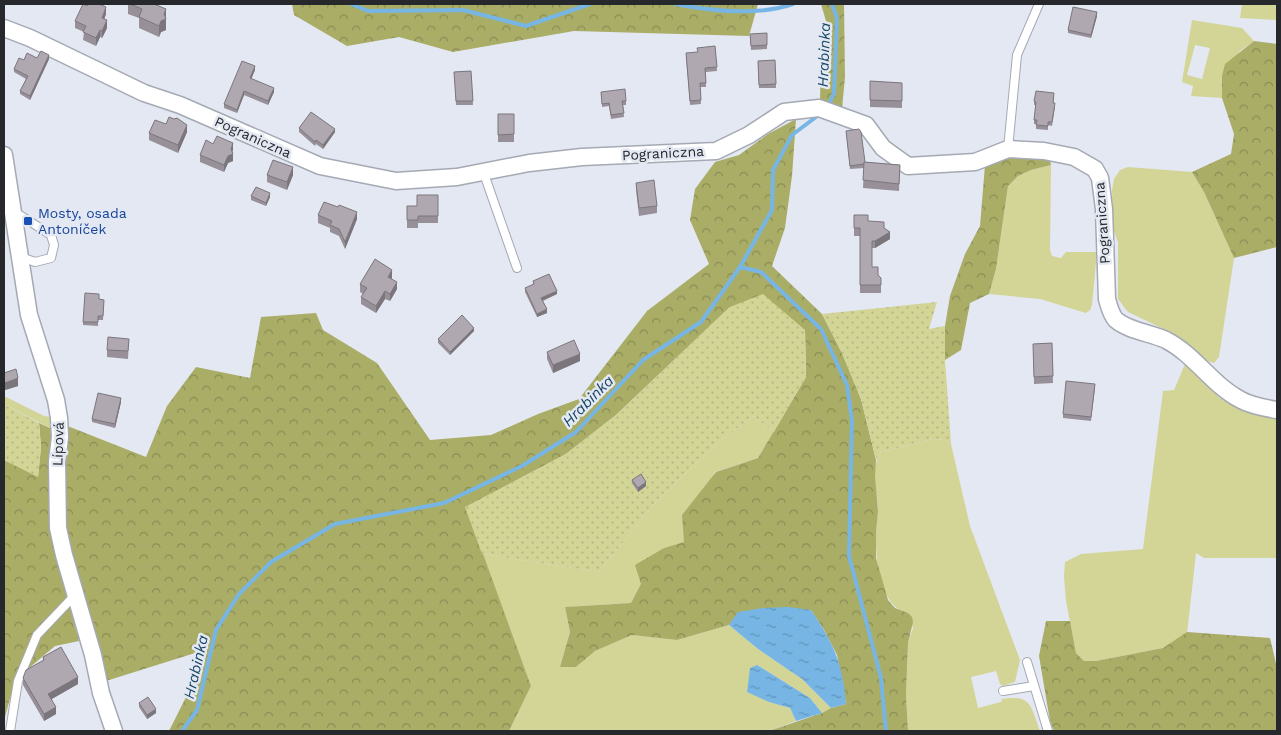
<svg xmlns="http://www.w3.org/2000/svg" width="1281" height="735" font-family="'Work Sans',sans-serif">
<defs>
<pattern id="forest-crowns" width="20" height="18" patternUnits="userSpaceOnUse" patternTransform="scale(1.25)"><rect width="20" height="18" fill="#aaad66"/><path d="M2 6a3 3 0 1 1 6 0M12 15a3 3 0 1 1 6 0" fill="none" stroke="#8a8d54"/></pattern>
<pattern id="park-dots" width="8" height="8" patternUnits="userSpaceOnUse" patternTransform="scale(1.25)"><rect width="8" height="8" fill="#d2d596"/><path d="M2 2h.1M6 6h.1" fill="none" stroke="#b4b781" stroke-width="1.8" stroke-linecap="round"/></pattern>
<pattern id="water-ripples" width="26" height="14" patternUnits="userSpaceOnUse" patternTransform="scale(1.25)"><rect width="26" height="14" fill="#77b6e4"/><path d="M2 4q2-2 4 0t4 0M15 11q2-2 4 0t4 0" fill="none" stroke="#6194b9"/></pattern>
</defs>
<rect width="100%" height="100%" fill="#e3e8f3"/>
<g fill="#d2d596" fill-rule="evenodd">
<polygon points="1242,4 1277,4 1277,20 1240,18"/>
<path d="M 1192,20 L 1242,28 L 1254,41 L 1240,51 L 1222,76 L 1222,98 L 1191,96 L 1193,86 L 1182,82 ZM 1195,45 L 1210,48 L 1202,79 L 1187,75 Z"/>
<polygon points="1051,165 1050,250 1052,256 1061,258 1066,252 1097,252 1092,305 1090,310 1086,313 1040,299 989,294 996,269 1008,186 1018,176 1031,170"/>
<polygon points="1128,167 1192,172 1204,192 1234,258 1219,357 1214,363 1207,361 1170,332 1128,312 1118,299 1118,242 1113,229 1112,190 1114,179 1120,170"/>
<polygon points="1185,364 1214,388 1218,397 1227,402 1249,412 1277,418 1277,558 1204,558 1196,553 1187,634 1163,648 1096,661 1084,661 1076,653 1066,601 1064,577 1065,562 1081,554 1143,549 1163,391 1174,390"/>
<polygon points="4,396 44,416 51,417 52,429 4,404"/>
<polygon points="753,416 774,432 758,458 715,472 685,542 664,548 631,603 565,607 570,632 560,667 576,667 595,651 632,635 677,640 729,625 758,649 802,679 831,708 822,713 810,698 757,665 769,702 790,708 796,721 769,731 509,731 531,686 482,554 599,572 652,506 712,448"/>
<path d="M 933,439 L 945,440 L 951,444 L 970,526 L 1020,660 L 1015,682 L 1003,686 L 1000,684 L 996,671 L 971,677 L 978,708 L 1001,702 L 1002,699 C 1032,694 1031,707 1040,731 L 908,731 L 906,695 L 908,643 L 913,628 L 908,613 C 879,608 875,555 876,531 C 876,523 878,516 878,508 C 877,489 870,468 881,452 Z"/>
</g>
<g fill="url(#forest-crowns)">
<polygon points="292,4 758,4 749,36 574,31 453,52 399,37 347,46 294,15"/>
<polygon points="821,4 844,4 845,77 842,109 820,102 821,49 826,21"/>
<polygon points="1254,41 1277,44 1277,247 1234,258 1204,192 1192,172 1231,154 1234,134 1222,98 1222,76 1225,64"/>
<polygon points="796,119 792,176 785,228 772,266 822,314 842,353 861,399 876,460 875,476 878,511 876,532 876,558 888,600 895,608 908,613 912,617 913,622 908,643 906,695 908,731 769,731 822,713 831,708 846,704 837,655 824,630 811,610 739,612 729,625 677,640 632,635 595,651 576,667 560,667 570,632 565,607 631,603 641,584 635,565 664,548 684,542 682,515 716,472 758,458 806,377 805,330 730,307 616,415 566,454 466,507 531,686 509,731 169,731 190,689 195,653 106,681 65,535 62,474 65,425 146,457 167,406 196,367 250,378 261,317 316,313 323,330 377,363 430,440 491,435 538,414 579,399 647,311 709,264 690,220 695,189 715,162 739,155 768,134"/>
<polygon points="1008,155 1049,156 1051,165 1031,170 1018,176 1008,186 996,269 989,294 970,303 961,350 945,360 945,326 950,296 965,254 980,226 985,165"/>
<polygon points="39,423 52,429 49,479 52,539 79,641 55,646 15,680 4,721 4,460 38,476 41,447"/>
<polygon points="1046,621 1070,621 1076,653 1084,661 1096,661 1163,648 1187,632 1270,638 1277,668 1277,731 1054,731 1050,721 1039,656"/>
</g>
<g fill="url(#park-dots)">
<polygon points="763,294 805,330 806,377 774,432 753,416 712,448 652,506 599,572 482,554 465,507 566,454 616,415 730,307"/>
<polygon points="937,302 929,329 945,326 945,360 951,444 945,440 933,439 881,452 876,460 861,399 842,353 822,314"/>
<polygon points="4,404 39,423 41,447 38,477 4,460"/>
</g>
<g fill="url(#water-ripples)">
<path d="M 788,607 L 811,610 C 834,644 843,664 846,704 L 831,708 L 802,679 L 758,649 L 729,625 L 738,612 L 763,608 Z"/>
<polygon points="757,665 810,698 822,713 796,721 790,708 769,702 747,692 750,668"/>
</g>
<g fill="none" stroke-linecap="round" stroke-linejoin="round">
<g stroke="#77b6e4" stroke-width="4">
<polyline points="351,4 368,11 463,10 526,26 590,4"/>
<path d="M 675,4 C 711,11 758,16 793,4"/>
<polyline points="828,106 834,93 837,18 832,4"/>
<polyline points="740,267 761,272 821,329 847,385 852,421 849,556 881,678 886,731"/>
<polyline points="182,731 197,710 216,630 239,594 271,562 335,524 444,503 522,466 576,432 643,360 701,322 740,267 772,210 773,170 792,135 820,114"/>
</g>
<defs>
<g id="lane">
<polyline points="1008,149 1017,55 1039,4"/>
<polyline points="483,171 517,268"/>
<polyline points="15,212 51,235 54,245 51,258 35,262 21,257"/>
<polyline points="1027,662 1048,731"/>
<polyline points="1003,691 1034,686"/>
<polyline points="10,731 18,681 37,635 75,595"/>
</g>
<g id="street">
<path d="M 4,28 L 30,38 L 144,93 L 180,105 L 320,166 L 396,181 L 457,177 L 529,163 L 582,157 L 716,151 L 749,135 L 784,112 L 819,108 L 866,125 L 883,148 L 908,166 L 975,162 L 1008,149 L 1044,151 L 1074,157 L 1095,169 L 1100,178 L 1104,209 L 1107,299 C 1109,306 1111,315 1116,320 C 1129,331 1151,333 1166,340 C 1195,355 1212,385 1241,400 C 1252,406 1265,408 1277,410"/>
<polyline points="4,155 29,315 56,400 59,418 60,437 57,462 58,528 64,555 93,655 101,693 114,731"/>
</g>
</defs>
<use href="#lane" stroke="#a4a9b3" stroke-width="10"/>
<use href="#street" stroke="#a4a9b3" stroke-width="19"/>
<use href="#lane" stroke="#fff" stroke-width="8"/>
<use href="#street" stroke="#fff" stroke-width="16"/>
</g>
<g fill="#979098">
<polygon points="128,4 154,4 166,9 166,30 161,32 159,37 139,28 139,18 128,14"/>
<polygon points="106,14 104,19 107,28 102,38 100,37 96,46 83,40 84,32 75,28 75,21"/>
<polygon points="1097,16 1091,38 1068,33 1068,30"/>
<polygon points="767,33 767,49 751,50 750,34"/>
<polygon points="715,46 717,71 706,72 706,87 700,87 701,104 690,105 686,56 697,52"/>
<polygon points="37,58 49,59 30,100 20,94 20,91 26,79 14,72 14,69 24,60"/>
<polygon points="775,60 776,88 759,88 758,61"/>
<polygon points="255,70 251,79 274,92 268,105 244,95 237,113 224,108 224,104"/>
<polygon points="471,71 473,105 456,105 454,72"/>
<polygon points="870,81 902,83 902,108 870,107"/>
<polygon points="601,92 626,101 626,105 623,105 624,117 611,119 609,106 602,107"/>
<polygon points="1054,97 1053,103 1055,107 1052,126 1048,125 1048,130 1036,129 1036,124 1034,124 1034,120 1036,105 1034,105 1034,101"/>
<rect x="498" y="114" width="16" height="28"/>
<polygon points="299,128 335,132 323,149 316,144 315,146 299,132"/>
<polygon points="846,131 865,162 900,165 899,191 863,188 864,168 850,169"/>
<polygon points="187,132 178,153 149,140 149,133"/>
<polygon points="213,144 233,150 232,152 233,161 228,163 224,172 200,162 200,155"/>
<polygon points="267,175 293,175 287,190 267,182"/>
<polygon points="636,183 657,206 657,213 639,216 636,190"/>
<polygon points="438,195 438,223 418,223 418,228 407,228 407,206 417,206"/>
<polygon points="251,196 270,197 266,206 251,200"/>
<polygon points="318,215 357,219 345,249 339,236 330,232 330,228 318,223"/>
<polygon points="854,215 868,221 884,228 890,239 875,248 872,248 872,267 881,278 881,293 860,293 860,236 854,236"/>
<polygon points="392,277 392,279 397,289 390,301 385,299 376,313 361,304 361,297 363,294 360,292 360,284"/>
<polygon points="533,281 557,294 543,301 547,313 537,317 525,292 525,288 533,285"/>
<polygon points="99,299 104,300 103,320 98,320 98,326 83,325 83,322"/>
<polygon points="474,331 450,355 438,343 438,339"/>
<polygon points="129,339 128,359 107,357 107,350"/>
<polygon points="1052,343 1053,383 1034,384 1033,344"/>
<polygon points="547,352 580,361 553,373 547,359"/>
<polygon points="4,373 18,386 5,390 4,386"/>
<polygon points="1095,388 1091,421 1063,418 1063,414"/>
<polygon points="121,402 115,428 92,422 92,419"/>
<polygon points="632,480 646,486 638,492 632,483"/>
<polygon points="43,657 78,684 52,699 56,714 44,721 23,685 23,678 43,661"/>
<polygon points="139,703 156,713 147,719 139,707"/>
</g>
<g fill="#7b767c">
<polygon points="106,7 106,14 102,25 102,18"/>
<polygon points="166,9 166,30 161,32 159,37 159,26"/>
<polygon points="1097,12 1097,16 1091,38 1091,35"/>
<polygon points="107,20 107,28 102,38 102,31"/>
<polygon points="100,30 100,37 96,46 96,38"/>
<polygon points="49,55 49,59 30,100 30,96"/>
<polygon points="255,66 255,70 250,82 250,78"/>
<polygon points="274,88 274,92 268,105 268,101"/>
<polygon points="244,91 244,95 237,113 237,110"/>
<polygon points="187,125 187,132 178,153 178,145"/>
<polygon points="335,129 335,132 323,149 323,145"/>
<polygon points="233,143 233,150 231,154 233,154 233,161 228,163 224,172 224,165"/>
<polygon points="293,167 293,175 287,190 287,182"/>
<polygon points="270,193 270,197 266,206 266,203"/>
<polygon points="357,212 357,219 345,249 345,242"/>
<polygon points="890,232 890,239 875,248 875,241"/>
<polygon points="392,270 392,277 388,284 388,277"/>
<polygon points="397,282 397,289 390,301 390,294"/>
<polygon points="385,291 385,299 376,313 376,306"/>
<polygon points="557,291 557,294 541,301 541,298"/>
<polygon points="547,309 547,313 537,317 537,314"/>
<polygon points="474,328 474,331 450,355 450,352"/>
<polygon points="580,354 580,361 553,373 553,365"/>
<polygon points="18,378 18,386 5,390 5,383"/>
<polygon points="121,398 121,402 115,428 115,424"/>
<polygon points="646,482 646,486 638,492 638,488"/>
<polygon points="78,677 78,684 48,701 48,694"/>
<polygon points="56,707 56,714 44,721 44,714"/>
<polygon points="156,709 156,713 147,719 147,715"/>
</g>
<g fill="#b0a8b1" stroke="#7b767c">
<polygon points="83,4 87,6 88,4 99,4 106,7 102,18 107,20 102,31 100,30 96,38 83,32 86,26 75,21"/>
<polygon points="130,4 154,4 166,9 164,14 166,19 161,21 159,26 139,17 142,9"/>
<polygon points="1073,7 1097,12 1091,35 1068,30"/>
<polygon points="767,33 767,45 751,46 750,34"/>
<polygon points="715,46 717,67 705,68 706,83 700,83 701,100 690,101 686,53 698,52 697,48"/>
<polygon points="41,51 49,55 30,96 20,91 28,76 14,69 19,58 24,60 27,53 37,58"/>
<polygon points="775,60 776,84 759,85 758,61"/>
<polygon points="242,61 255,66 250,78 274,88 268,101 244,91 237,110 224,104"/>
<polygon points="471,71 473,101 456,101 454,72"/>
<polygon points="870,81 902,83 902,101 870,100"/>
<polygon points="625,89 626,101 622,101 624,113 611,115 609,103 602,104 601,92"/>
<polygon points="1036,91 1054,93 1053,103 1055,103 1052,122 1048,122 1048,126 1036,125 1037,120 1034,120 1036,102 1034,101"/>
<polygon points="311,112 335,129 323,145 316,140 315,142 299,128"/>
<polygon points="498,114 514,114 514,134 498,135"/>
<polygon points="169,117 174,119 177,118 187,125 178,145 149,133 155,120 166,124"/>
<polygon points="859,129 861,132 865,162 864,164 850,166 846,131"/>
<polygon points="217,136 233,143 231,149 233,154 228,156 224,165 200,155 206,140 213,144"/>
<polygon points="273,160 293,167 287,182 267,175"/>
<polygon points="864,162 900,165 899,184 863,180"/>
<polygon points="654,180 657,206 639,208 636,183"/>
<polygon points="256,187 270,193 266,203 251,196"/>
<polygon points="417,195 438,195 438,216 418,216 418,220 407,220 407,206 417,206"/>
<polygon points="324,202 338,207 339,205 357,212 345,242 339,229 330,225 332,221 318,215"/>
<polygon points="854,215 868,215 868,221 884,222 884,228 890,232 875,241 872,241 872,267 878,267 878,275 881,278 881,285 860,285 860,228 854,228"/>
<polygon points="375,259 392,270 388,277 397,282 390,294 385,291 376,306 361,297 367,288 360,284"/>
<polygon points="549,274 557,291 541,298 547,309 537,314 525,288 534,284 533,281"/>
<polygon points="85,293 99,294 99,299 104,300 103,316 98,316 98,322 83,322"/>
<polygon points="462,315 474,328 450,352 438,339"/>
<polygon points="108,337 129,339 128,351 107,350"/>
<polygon points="574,340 580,354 553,365 547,352"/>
<polygon points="1052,343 1053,376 1034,377 1033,344"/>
<polygon points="16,369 18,378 5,383 4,378 4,373"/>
<polygon points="1066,381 1095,384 1091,417 1063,414"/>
<polygon points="98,393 121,398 115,424 92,419"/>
<polygon points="641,474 646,482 638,488 632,480"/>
<polygon points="61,647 78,677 48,694 56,707 44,714 23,678 26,670 44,660 43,657"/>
<polygon points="148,697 156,709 147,715 139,703"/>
</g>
<rect fill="#1a4fb4" stroke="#e3e8f3" stroke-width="2" x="23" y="216" width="10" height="10" rx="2.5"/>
<g text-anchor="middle" stroke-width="5" stroke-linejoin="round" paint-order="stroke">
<g font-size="14" fill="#26282c" stroke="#e3e8f3">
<text transform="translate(253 137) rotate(24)" y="5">Pograniczna</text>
<text transform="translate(663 153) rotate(-3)" y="5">Pograniczna</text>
<text transform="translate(1102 223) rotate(-94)" y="5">Pograniczna</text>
<text transform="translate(58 444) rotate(-88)" y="5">Lípová</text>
</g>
<g font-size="14" fill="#164399" stroke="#e3e8f3" text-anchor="start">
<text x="38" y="218">Mosty, osada<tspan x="38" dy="16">Antoníček</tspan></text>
</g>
<g font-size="15" font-style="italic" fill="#174766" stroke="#e3e8f3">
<text transform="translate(824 55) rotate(-88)" y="5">Hrabinka</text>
<text transform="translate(588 401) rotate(-45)" y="5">Hrabinka</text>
<text transform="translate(196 667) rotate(-77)" y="5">Hrabinka</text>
</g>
</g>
<rect width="1281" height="735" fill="none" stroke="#26282c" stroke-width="10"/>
</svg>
